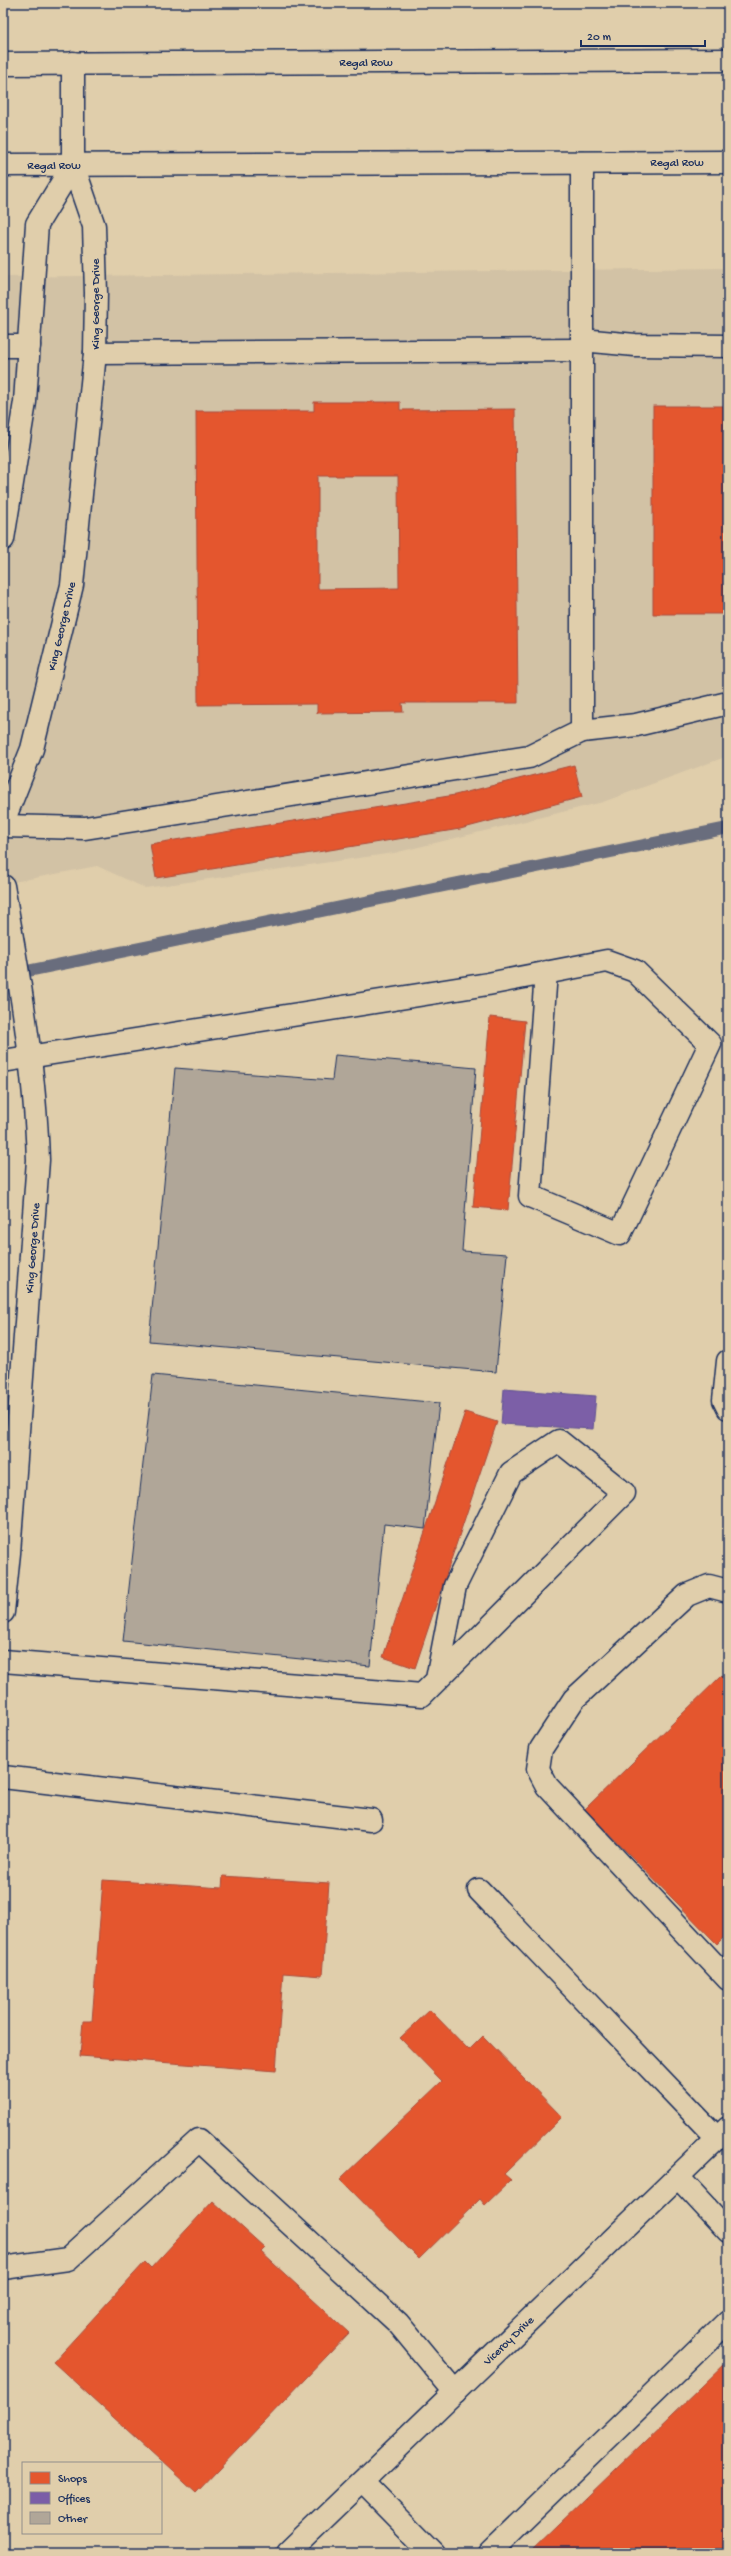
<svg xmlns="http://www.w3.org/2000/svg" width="731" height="2556" font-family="'Gochi Hand',sans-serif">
<rect width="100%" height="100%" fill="#e0ceab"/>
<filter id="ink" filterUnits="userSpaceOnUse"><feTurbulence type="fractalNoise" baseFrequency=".025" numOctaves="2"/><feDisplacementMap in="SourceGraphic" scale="8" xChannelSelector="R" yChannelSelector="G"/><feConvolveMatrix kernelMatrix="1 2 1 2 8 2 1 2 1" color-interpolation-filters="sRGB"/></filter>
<g filter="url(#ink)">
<polygon fill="#d2c2a5" points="728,268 728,756 603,802 394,853 145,888 97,866 3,884 3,277"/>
<g fill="#e4572e" stroke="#a84b3c" fill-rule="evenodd">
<path d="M 314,402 L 400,402 L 400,410 L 515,409 L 518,703 L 402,703 L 403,712 L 317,713 L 317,704 L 198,705 L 196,411 L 314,411 ZM 318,476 L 398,476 L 399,588 L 318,589 Z"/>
<rect x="653" y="406" width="75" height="208"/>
<polygon points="574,765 582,797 460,829 156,878 150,844 455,795"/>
<polygon points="490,1017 525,1021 508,1210 473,1207"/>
<polygon points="465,1412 497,1422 415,1668 383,1657"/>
<polygon points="722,1675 728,1681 728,1933 717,1944 585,1809"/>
<polygon points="223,1876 329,1883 322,1976 283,1973 276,2071 80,2056 83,2021 92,2021 103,1880 222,1888"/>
<polygon points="430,2010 469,2050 483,2036 562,2117 504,2174 511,2180 485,2205 480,2199 419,2259 340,2179 442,2081 400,2038"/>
<polygon points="213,2201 265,2248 261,2252 349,2333 196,2493 53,2362 145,2262 151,2268"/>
<polygon points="728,2361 728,2553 529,2553"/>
</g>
<polygon fill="#7b5ea7" stroke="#5e5091" points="504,1389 596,1396 593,1429 501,1424"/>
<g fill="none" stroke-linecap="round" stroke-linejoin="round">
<polyline stroke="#696d7d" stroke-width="12" points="3,976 728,828"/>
</g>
<g fill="#b0a698" stroke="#1b2f5e">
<polygon points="335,1055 476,1068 462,1251 507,1254 496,1372 149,1341 175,1068 332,1080"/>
<polygon points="153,1375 439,1403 425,1529 384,1524 370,1666 123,1641"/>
</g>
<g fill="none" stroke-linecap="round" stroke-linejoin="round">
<defs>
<g id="minor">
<polyline points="582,340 635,345 728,346"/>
<polyline points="3,346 29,346"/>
<polyline points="95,353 582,350"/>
<polyline points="3,539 25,402 37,224 73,165"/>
<polyline points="582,731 636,725 728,703"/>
<polyline points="3,822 32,749 72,585 95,353 96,293 94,226 73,165"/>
<polyline points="3,826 85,828 529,757 582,731 582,163"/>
<path d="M 3,886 C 19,977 35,1067 38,1160 L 9,1553 L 3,1612"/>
<polyline points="3,1061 488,984 607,961 635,971 710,1044 620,1234 530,1196 546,972"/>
<polyline points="728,1361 724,1400 728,1408"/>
<polyline points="728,1591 709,1586 687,1595 574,1699 541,1749 538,1769 547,1786 728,1979"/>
<polyline points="3,1661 422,1695 624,1493 559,1441 511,1473 455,1586 437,1679"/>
<polyline points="3,1777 371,1820"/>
<polyline points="479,1890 717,2138"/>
<polyline points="678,2177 728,2231"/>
<polyline points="3,2268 68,2259 199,2140 398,2323 455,2392"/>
<polyline points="362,2482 432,2553"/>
<polyline points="288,2553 728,2128"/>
<polyline points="489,2553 728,2321"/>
</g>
<g id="major">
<polyline points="73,63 73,165"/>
<polyline points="3,64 728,60"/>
<polyline points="3,165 728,162"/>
</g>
</defs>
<use href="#minor" stroke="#1b2f5e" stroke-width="25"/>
<use href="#major" stroke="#1b2f5e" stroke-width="25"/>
<use href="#minor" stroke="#e0ceab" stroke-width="22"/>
<use href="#major" stroke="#e0ceab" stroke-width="22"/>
</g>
</g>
<g text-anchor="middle" stroke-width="4" stroke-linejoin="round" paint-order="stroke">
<g font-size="12" fill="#1b2f5e" stroke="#e0ceab">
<text x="366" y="66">Regal Row</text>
<text x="677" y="166">Regal Row</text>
<text x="54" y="169">Regal Row</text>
<text transform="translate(95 304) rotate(-90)" y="4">King George Drive</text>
<text transform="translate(61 626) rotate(-77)" y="4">King George Drive</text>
<text transform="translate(32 1248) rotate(-86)" y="4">King George Drive</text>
<text transform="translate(508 2340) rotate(-44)" y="4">Viceroy Drive</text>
</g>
</g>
<rect width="731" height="2556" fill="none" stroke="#e0ceab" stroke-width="16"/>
<rect x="8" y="8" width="715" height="2540" fill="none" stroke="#1b2f5e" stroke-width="1.5" filter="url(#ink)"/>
<rect x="22" y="2462" width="140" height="72" fill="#e0ceab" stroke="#918e8c"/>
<rect x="30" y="2472" width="20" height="12" fill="#e4572e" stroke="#918e8c"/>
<text x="58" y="2482" font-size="12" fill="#1b2f5e">Shops</text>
<rect x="30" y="2492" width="20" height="12" fill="#7b5ea7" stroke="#918e8c"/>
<text x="58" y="2502" font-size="12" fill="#1b2f5e">Offices</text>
<rect x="30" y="2512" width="20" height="12" fill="#b0a698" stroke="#918e8c"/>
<text x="58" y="2522" font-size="12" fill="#1b2f5e">Other</text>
<path d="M581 40v6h124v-6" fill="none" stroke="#1b2f5e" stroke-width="2"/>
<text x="587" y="40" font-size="12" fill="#1b2f5e" stroke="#e0ceab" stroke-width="3" paint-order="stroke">20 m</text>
</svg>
